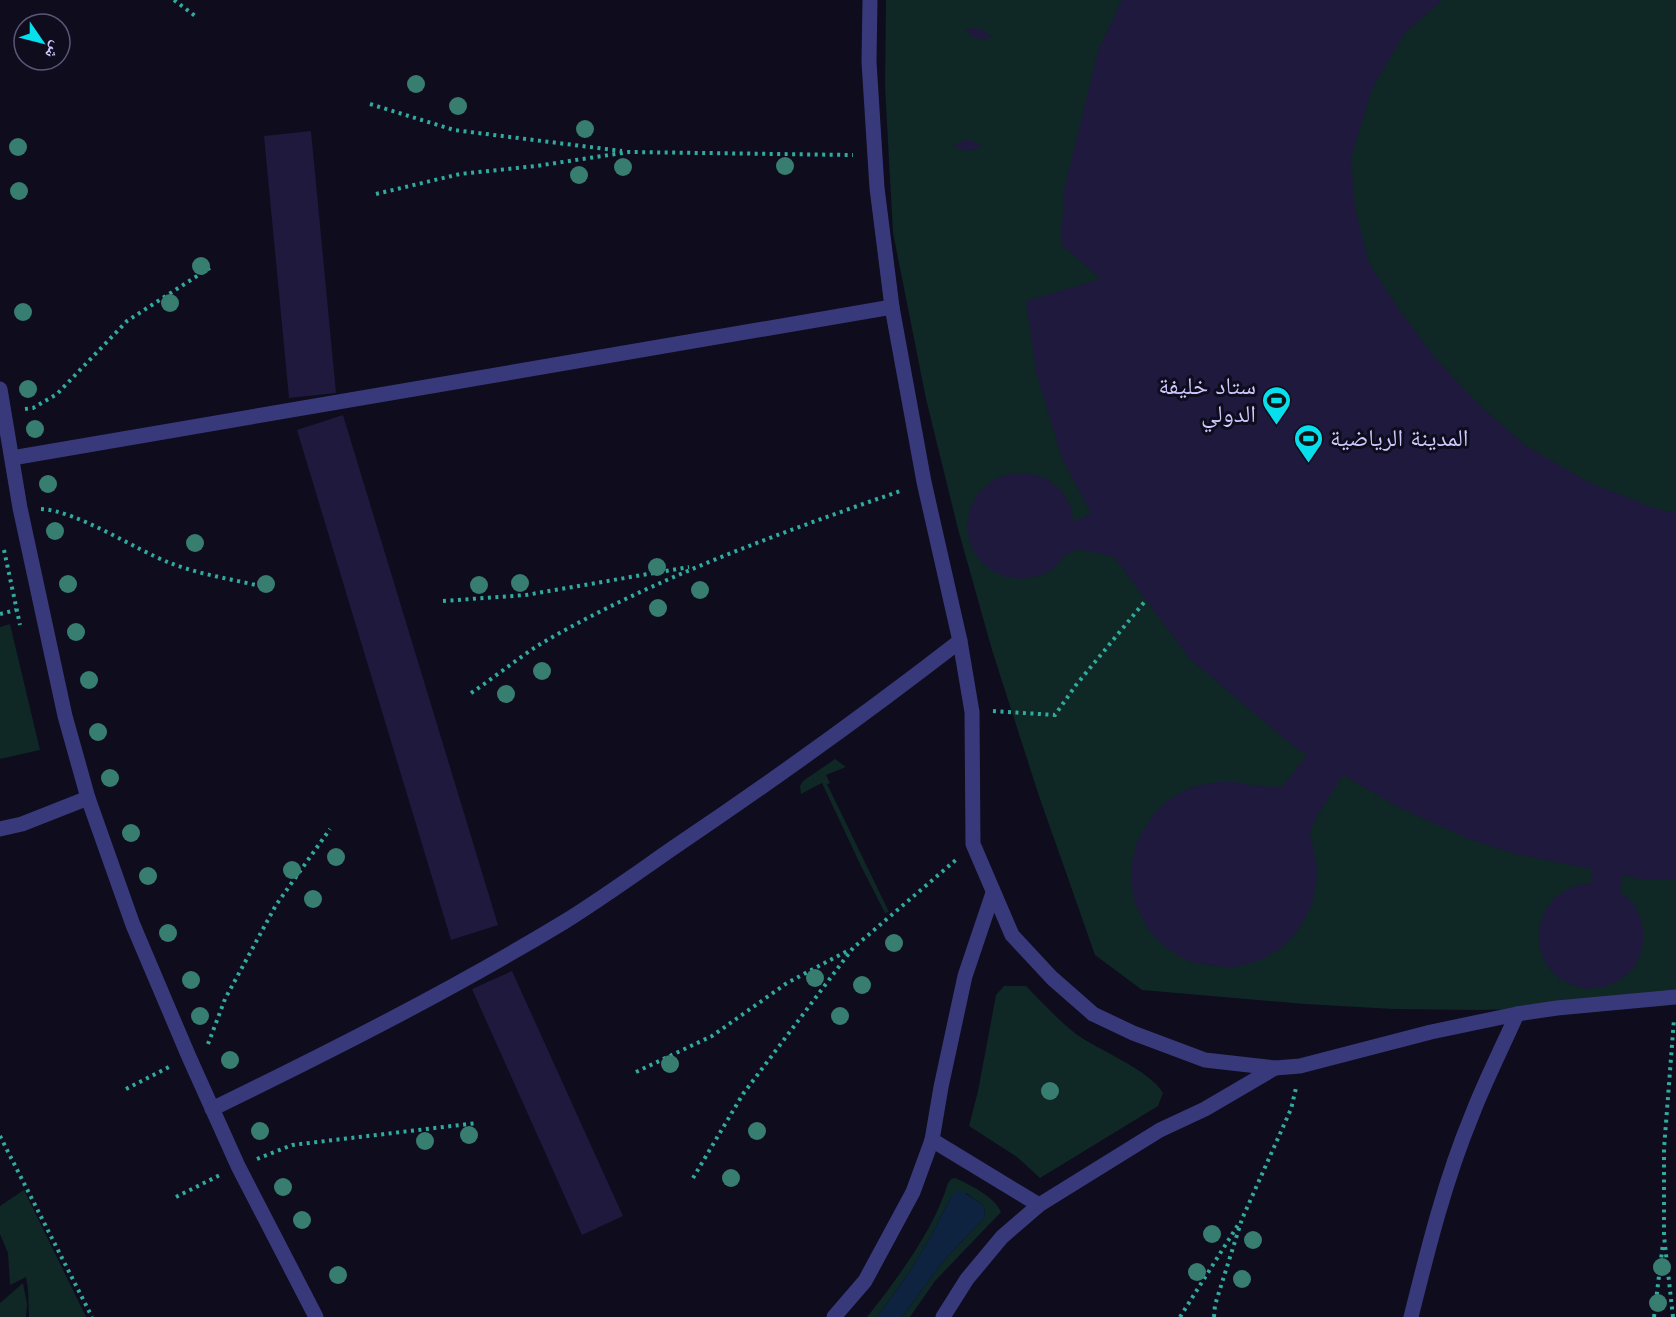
<svg xmlns="http://www.w3.org/2000/svg" width="1676" height="1317" font-family="Jost,'Noto Naskh Arabic',sans-serif">
<rect width="100%" height="100%" fill="#0e0c1d"/>
<g fill="#0f2725">
<polygon points="886,0 1676,0 1676,1001 1576,1008 1477,1010 1393,1009 1305,1004 1142,990 1095,955 1039,796 992,650 958,529 926,399 893,233 885,87"/>
<polygon points="10,624 40,750 0,759 0,627"/>
<polygon points="835,759 846,767 826,775 830,783 827,784 889,912 885,913 861,866 822,783 801,794 800,786 803,781"/>
<path d="M 1004,986 L 1026,986 C 1042,1002 1058,1020 1076,1034 C 1100,1051 1150,1070 1163,1093 L 1158,1106 L 1040,1178 L 1017,1157 L 969,1126 L 978,1091 L 996,995 Z"/>
<path d="M 955,1178 C 970,1185 994,1196 1001,1212 L 935,1281 L 910,1317 L 902,1317 L 944,1260 L 985,1217 L 984,1206 L 966,1193 L 951,1197 L 930,1238 L 908,1274 L 877,1317 L 867,1317 C 897,1279 934,1230 948,1183 L 951,1179 Z"/>
<polygon points="24,1190 86,1317 29,1317 28,1289 26,1277 10,1285 8,1253 0,1234 0,1206"/>
<polygon points="23,1283 27,1304 26,1317 0,1317 0,1303"/>
</g>
<polygon fill="#0d2340" points="962,1191 984,1206 985,1217 944,1260 902,1317 877,1317 908,1274 930,1238 951,1197 956,1192"/>
<g fill="#1e193d">
<polygon points="1122,0 1442,0 1404,34 1372,89 1351,158 1355,209 1369,263 1400,311 1436,359 1478,404 1526,446 1588,482 1654,508 1676,513 1676,880 1645,880 1622,875 1620,892 1633,903 1641,919 1644,936 1641,953 1633,969 1620,980 1604,987 1586,989 1569,984 1555,975 1544,961 1539,945 1539,928 1545,911 1555,897 1570,888 1586,883 1592,884 1591,869 1515,854 1469,839 1398,807 1343,775 1317,816 1310,832 1317,868 1316,886 1312,904 1304,921 1294,935 1281,948 1265,958 1248,964 1230,968 1194,963 1178,956 1163,945 1150,932 1141,916 1134,900 1131,881 1132,863 1136,845 1144,829 1154,814 1167,801 1183,791 1200,785 1218,782 1236,782 1254,786 1282,787 1307,755 1293,746 1190,659 1114,557 1077,549 1065,555 1054,568 1039,576 1022,579 1005,577 989,569 977,557 969,541 967,523 971,505 981,490 995,479 1012,473 1030,473 1047,479 1061,490 1070,505 1074,522 1091,513 1062,458 1036,372 1026,301 1101,279 1061,244 1064,190 1098,51"/>
<polygon points="971,28 982,29 992,37 986,39 974,38 965,30"/>
<polygon points="311,131 336,393 289,398 264,136"/>
<polygon points="965,140 974,141 982,145 976,149 965,151 953,145"/>
<polygon points="343,415 498,925 451,940 297,430"/>
<polygon points="512,971 623,1216 582,1235 472,989"/>
</g>
<g fill="none" stroke-linecap="round" stroke-linejoin="round">
<g stroke="#30ab9e" stroke-width="4" stroke-dasharray="3 4.5" stroke-linecap="butt">
<polyline points="174,0 198,18"/>
<polyline points="370,104 454,130 622,151"/>
<polyline points="376,194 460,174 536,166 629,152 853,155"/>
<polyline points="25,409 33,408 57,394 127,321 211,267"/>
<path d="M 41,509 C 78,511 134,549 170,563 C 198,574 231,579 260,586"/>
<polyline points="4,550 20,625"/>
<polyline points="443,601 526,595 689,567"/>
<polyline points="0,614 16,610"/>
<path d="M 471,693 C 495,677 518,658 542,643 C 656,577 780,533 903,490"/>
<polyline points="993,711 1055,715 1076,685 1146,600"/>
<polyline points="208,1044 225,999 276,905 330,829"/>
<polyline points="636,1072 712,1036 787,983 849,950"/>
<polyline points="126,1089 171,1066"/>
<polyline points="0,1136 92,1317"/>
<polyline points="257,1159 292,1145 477,1123"/>
<polyline points="693,1178 743,1094 853,948 957,859"/>
<polyline points="176,1197 220,1175"/>
<polyline points="1180,1317 1238,1225"/>
<polyline points="1214,1317 1215,1305 1242,1219 1291,1109 1296,1088"/>
<polyline points="1654,1317 1663,1243"/>
<polyline points="1673,1317 1664,1236 1664,1149 1674,1019"/>
</g>
<g stroke="#38397b" stroke-width="15">
<polyline points="870,0 869,62 877,188 892,307 924,482 960,641 972,712 973,844 1012,935 1052,978 1093,1014 1133,1033 1205,1060 1275,1068 1300,1066 1431,1032 1517,1014 1557,1008 1676,997"/>
<polyline points="0,389 20,508 65,716 88,798 133,925 189,1057 238,1166 316,1317"/>
<polyline points="12,458 892,307"/>
<polyline points="0,829 22,824 88,798"/>
<path d="M 212,1109 C 331,1051 450,991 564,922 C 601,899 637,873 673,848 C 771,782 867,713 960,641"/>
<polyline points="932,1140 1039,1205"/>
<polyline points="834,1317 865,1281 913,1192 932,1140 941,1087 965,976 993,893"/>
<polyline points="943,1317 967,1279 1002,1237 1039,1205 1160,1130 1205,1109 1275,1068"/>
<path d="M 1411,1317 C 1428,1249 1445,1180 1472,1115 C 1485,1081 1502,1048 1517,1014"/>
</g>
</g>
<g fill="#377d70">
<circle cx="416" cy="84" r="9"/>
<circle cx="458" cy="106" r="9"/>
<circle cx="585" cy="129" r="9"/>
<circle cx="18" cy="147" r="9"/>
<circle cx="785" cy="166" r="9"/>
<circle cx="623" cy="167" r="9"/>
<circle cx="579" cy="175" r="9"/>
<circle cx="19" cy="191" r="9"/>
<circle cx="201" cy="266" r="9"/>
<circle cx="170" cy="303" r="9"/>
<circle cx="23" cy="312" r="9"/>
<circle cx="28" cy="389" r="9"/>
<circle cx="35" cy="429" r="9"/>
<circle cx="48" cy="484" r="9"/>
<circle cx="55" cy="531" r="9"/>
<circle cx="195" cy="543" r="9"/>
<circle cx="657" cy="567" r="9"/>
<circle cx="520" cy="583" r="9"/>
<circle cx="68" cy="584" r="9"/>
<circle cx="266" cy="584" r="9"/>
<circle cx="479" cy="585" r="9"/>
<circle cx="700" cy="590" r="9"/>
<circle cx="658" cy="608" r="9"/>
<circle cx="76" cy="632" r="9"/>
<circle cx="542" cy="671" r="9"/>
<circle cx="89" cy="680" r="9"/>
<circle cx="506" cy="694" r="9"/>
<circle cx="98" cy="732" r="9"/>
<circle cx="110" cy="778" r="9"/>
<circle cx="131" cy="833" r="9"/>
<circle cx="336" cy="857" r="9"/>
<circle cx="292" cy="870" r="9"/>
<circle cx="148" cy="876" r="9"/>
<circle cx="313" cy="899" r="9"/>
<circle cx="168" cy="933" r="9"/>
<circle cx="894" cy="943" r="9"/>
<circle cx="815" cy="978" r="9"/>
<circle cx="191" cy="980" r="9"/>
<circle cx="862" cy="985" r="9"/>
<circle cx="200" cy="1016" r="9"/>
<circle cx="840" cy="1016" r="9"/>
<circle cx="230" cy="1060" r="9"/>
<circle cx="670" cy="1064" r="9"/>
<circle cx="1050" cy="1091" r="9"/>
<circle cx="260" cy="1131" r="9"/>
<circle cx="757" cy="1131" r="9"/>
<circle cx="469" cy="1135" r="9"/>
<circle cx="425" cy="1141" r="9"/>
<circle cx="731" cy="1178" r="9"/>
<circle cx="283" cy="1187" r="9"/>
<circle cx="302" cy="1220" r="9"/>
<circle cx="1212" cy="1234" r="9"/>
<circle cx="1253" cy="1240" r="9"/>
<circle cx="1662" cy="1267" r="9"/>
<circle cx="1197" cy="1272" r="9"/>
<circle cx="338" cy="1275" r="9"/>
<circle cx="1242" cy="1279" r="9"/>
<circle cx="1658" cy="1303" r="9"/>
</g>
<defs>
<symbol id="stadium-pin" viewBox="-11 -11 22 30"><path d="M0 17L-7.5 6A9.5 9.5 0 1 1 7.5 6Z" fill="#07e0ec" stroke="#0e0c1d"/><path d="M0-5a6.5 5 0 1 0 0 10a6.5 5 0 1 0 0-10ZM-3.5-1.8h7v3.6h-7Z" fill="#111"/></symbol>
</defs>
<g fill-rule="evenodd">
<use href="#stadium-pin" x="1260" y="384" width="33" height="45"/>
<use href="#stadium-pin" x="1292" y="422" width="33" height="45"/>
</g>
<g text-anchor="middle" stroke-width="6" stroke-linejoin="round" paint-order="stroke">
<g font-size="24" fill="#cdc9fd" stroke="#0e0c1d" text-anchor="end">
<text x="1256" y="394">ستاد خليفة<tspan x="1256" dy="28">الدولي</tspan></text>
<text x="1330" y="446" text-anchor="start">المدينة الرياضية</text>
</g>
</g>
<g transform="translate(42 42) rotate(125)"><circle r="28" fill="#0e0c1d" stroke="#5a5877" stroke-width="1.5"/>
<path d="M0-4.5L10 22L0 15L-10 22Z" fill="#07e0ec"/>
<text y="-9" font-size="16" font-weight="bold" text-anchor="middle" fill="#cdc9fd">ش</text>
</g>
</svg>
